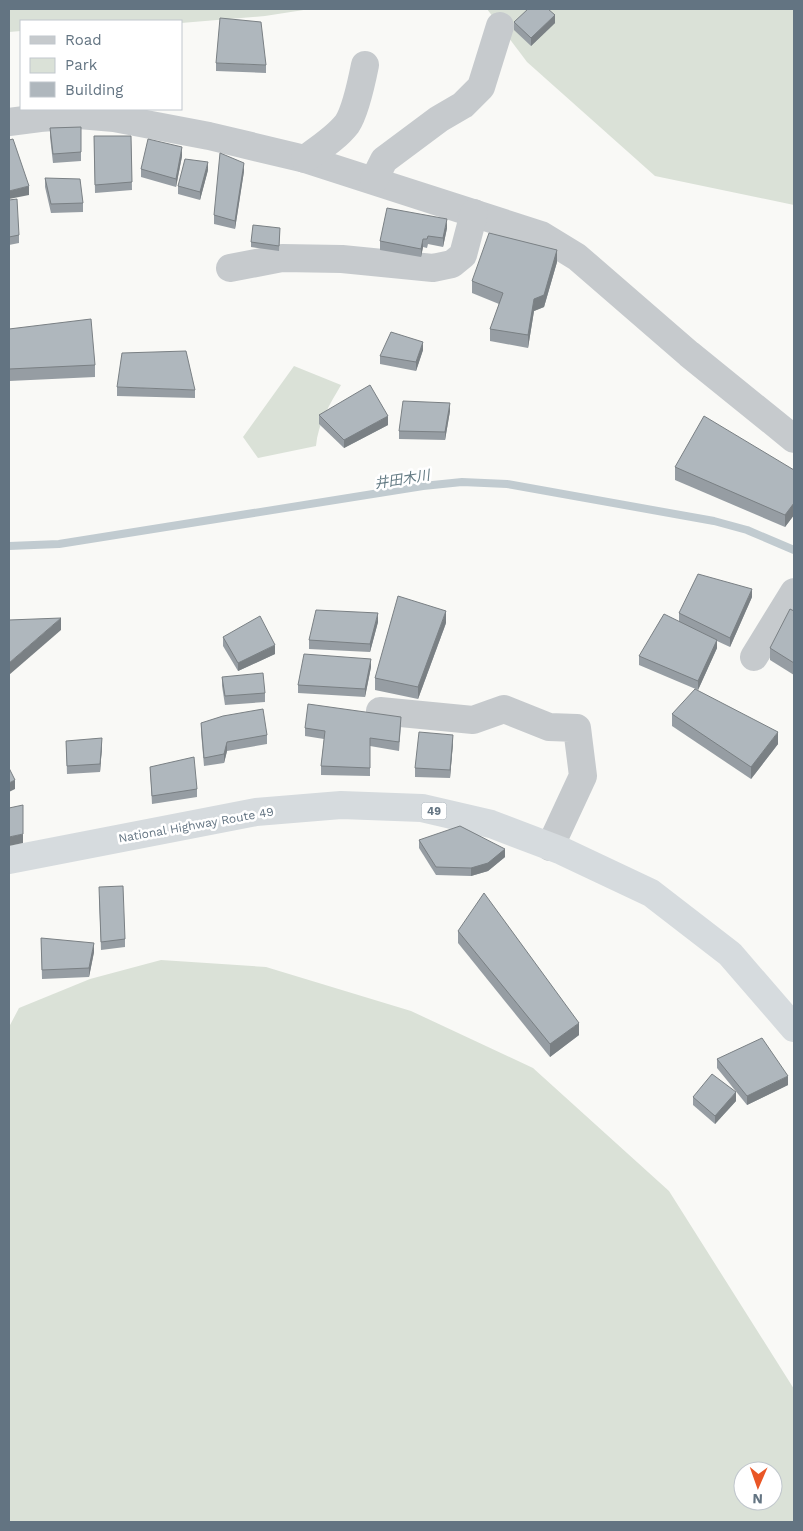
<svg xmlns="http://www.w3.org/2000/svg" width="803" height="1531" font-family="'Work Sans','Noto Sans JP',sans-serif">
<rect width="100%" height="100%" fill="#f9f9f6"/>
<g fill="#dae1d7" fill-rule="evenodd">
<polygon points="9,9 310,9 265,16 181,23 181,21 21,21 21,31 9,32"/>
<polygon points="487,9 794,9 794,205 655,176 527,62"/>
<path d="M 294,366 L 341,385 C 330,404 318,423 316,446 L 258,458 L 243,437 Z"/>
<path d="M 161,960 L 266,967 L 411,1011 L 533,1068 L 669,1191 L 794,1389 L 794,1522 L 9,1522 L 9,1027 L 19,1008 L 90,979 ZM 743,1471 L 773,1471 L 773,1501 L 743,1501 Z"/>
</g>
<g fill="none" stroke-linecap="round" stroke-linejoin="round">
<polyline stroke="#c1cbd0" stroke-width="8" points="9,546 59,544 423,486 462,482 507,484 714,521 747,530 794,550"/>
<g stroke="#c6cacd" stroke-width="28">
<polyline points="9,122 40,118 79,115 114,118 209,136 305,159 541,235 577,257 689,354 794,439"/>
<path d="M 305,159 C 320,148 336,138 347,124 C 355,112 362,80 365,65"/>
<polyline points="374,180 384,160 439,119 463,105 481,87 500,26"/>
<polyline points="230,268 282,258 342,259 433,268 452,264 463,255 474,213"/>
<polyline points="754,657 794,592"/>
<polyline points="380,711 473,720 504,709 549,727 577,728 583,776 550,847"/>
</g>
<polyline stroke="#d6dbde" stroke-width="28" points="9,860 256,812 341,805 422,808 491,824 562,851 651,893 730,954 794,1028"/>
</g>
<g fill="#969da3">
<polygon points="514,22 555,23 531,46 514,30"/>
<polygon points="216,63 266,65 266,73 216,71"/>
<polygon points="81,127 81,161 53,163 50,137 50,128"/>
<polygon points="94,136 131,136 132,190 95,193"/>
<polygon points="182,156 176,187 141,177 141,169"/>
<polygon points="208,170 200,200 178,194 178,186"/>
<polygon points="244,171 235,229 214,224 214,215"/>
<polygon points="45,178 83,203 83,212 51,213 45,187"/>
<polygon points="9,200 19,235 19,243 9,245"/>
<polygon points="280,228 279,251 251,247 251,242"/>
<polygon points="447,228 443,247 428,244 427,248 423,247 421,257 380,250 380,241"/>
<polygon points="557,262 544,307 534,311 528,348 490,341 490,329 499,304 472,293 472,281"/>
<polygon points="9,329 95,365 95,377 9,381"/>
<polygon points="423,350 416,371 380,364 380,356"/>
<polygon points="117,387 195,390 195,398 117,396"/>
<polygon points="450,411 445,440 399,439 399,431"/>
<polygon points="319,415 388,425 344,448 319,424"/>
<polygon points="675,467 794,470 794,515 785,527 675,480"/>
<polygon points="752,597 730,647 717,641 717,648 698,690 639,665 639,656 679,621 679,613"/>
<polygon points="794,611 794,675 770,660 770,648"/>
<polygon points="378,622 370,652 309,649 309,640"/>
<polygon points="446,623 418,699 375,690 375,678"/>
<polygon points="223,637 275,654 238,671 223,646"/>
<polygon points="371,667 365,697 298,693 298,685"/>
<polygon points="222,677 265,693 265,702 225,705 222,686"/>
<polygon points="672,714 778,744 751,779 672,726"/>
<polygon points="201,723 267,735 267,744 227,751 224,763 204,766 201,732"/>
<polygon points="401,725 399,751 370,746 370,776 321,775 321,766 324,739 305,736 305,728"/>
<polygon points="66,741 102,747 100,772 67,774"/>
<polygon points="453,743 450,778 415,777 415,768"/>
<polygon points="150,767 197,789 197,797 152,804"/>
<polygon points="419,840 505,857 488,871 471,876 436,875 419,848"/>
<polygon points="99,895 125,939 125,947 101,950"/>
<polygon points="458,931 579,1035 550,1057 458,943"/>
<polygon points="41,938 94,952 89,977 42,979"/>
<polygon points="717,1059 788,1085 747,1105 717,1068"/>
<polygon points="693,1097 736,1101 715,1124 693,1105"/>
</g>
<g fill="#7a8084">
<polygon points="555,15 555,23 531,46 531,38"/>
<polygon points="182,147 182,156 176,187 176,179"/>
<polygon points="208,162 208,170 200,200 200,192"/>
<polygon points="244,163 244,171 235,229 235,221"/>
<polygon points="29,186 29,195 9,199 9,191"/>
<polygon points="447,219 447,228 443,247 443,238"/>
<polygon points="423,239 423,247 421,257 421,249"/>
<polygon points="557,250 557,262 544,307 534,311 528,348 528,335 534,299"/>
<polygon points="423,342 423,350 416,371 416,362"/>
<polygon points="450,403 450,411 445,440 445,432"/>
<polygon points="388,416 388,425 344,448 344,440"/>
<polygon points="794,503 794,515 785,527 785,515"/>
<polygon points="752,589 752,597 730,647 730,638"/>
<polygon points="446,611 446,623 418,699 418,687"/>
<polygon points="378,613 378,622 370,652 370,644"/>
<polygon points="61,618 61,630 9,675 9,663"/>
<polygon points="717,640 717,648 698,690 698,681"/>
<polygon points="275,645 275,654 238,671 238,663"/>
<polygon points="371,659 371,667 365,697 365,689"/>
<polygon points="778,732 778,744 751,779 751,767"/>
<polygon points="453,735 453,743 450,778 450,770"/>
<polygon points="102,738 102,747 100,772 100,764"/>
<polygon points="227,742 227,751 224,763 224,754"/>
<polygon points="15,780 15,789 9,792 9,783"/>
<polygon points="23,834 23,843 9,846 9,837"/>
<polygon points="505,849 505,857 488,871 471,876 471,868"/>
<polygon points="94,943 94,952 89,977 89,968"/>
<polygon points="579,1023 579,1035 550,1057 550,1044"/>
<polygon points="788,1076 788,1085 747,1105 747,1096"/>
<polygon points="736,1092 736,1101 715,1124 715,1116"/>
</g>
<g fill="#afb7bd" stroke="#7a8084">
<polygon points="528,9 548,9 555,15 531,38 514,22"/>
<polygon points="220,18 261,22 266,65 216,63"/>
<polygon points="81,127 81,152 53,154 50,128"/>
<polygon points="94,136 131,136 132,182 95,185"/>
<polygon points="13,139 29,186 9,191 9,140"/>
<polygon points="148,139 182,147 176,179 141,169"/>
<polygon points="220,153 244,163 235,221 214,215"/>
<polygon points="185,159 208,162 200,192 178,186"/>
<polygon points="45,178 80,179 83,203 51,204"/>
<polygon points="17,199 19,235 9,237 9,200"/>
<polygon points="387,208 447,219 443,238 428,236 427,239 423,239 421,249 380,241"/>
<polygon points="253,225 280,228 279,246 251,242"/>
<polygon points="489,233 557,250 544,295 534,299 528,335 490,329 503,293 472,281"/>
<polygon points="91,319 95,365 9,369 9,329"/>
<polygon points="391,332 423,342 416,362 380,356"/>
<polygon points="186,351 195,390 117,387 122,353"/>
<polygon points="370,385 388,416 344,440 319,415"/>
<polygon points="403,401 450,403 445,432 399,431"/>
<polygon points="704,416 794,470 794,503 785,515 675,467"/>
<polygon points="698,574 752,589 730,638 679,613"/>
<polygon points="398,596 446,611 418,687 375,678"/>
<polygon points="790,609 794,611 794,663 770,648"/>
<polygon points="316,610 378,613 370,644 309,640"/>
<polygon points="664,614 717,640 698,681 639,656"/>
<polygon points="260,616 275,645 238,663 223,637"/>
<polygon points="61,618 9,663 9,620"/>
<polygon points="304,654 371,659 365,689 298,685"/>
<polygon points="263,673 265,693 225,696 222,677"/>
<polygon points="695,689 778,732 751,767 672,714"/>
<polygon points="308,704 401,717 399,742 370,738 370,768 321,766 325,731 305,728"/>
<polygon points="263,709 267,735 227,742 224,754 204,758 201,723 223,716"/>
<polygon points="419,732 453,735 450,770 415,768"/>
<polygon points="102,738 100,764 67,766 66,741"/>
<polygon points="194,757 197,789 152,796 150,767"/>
<polygon points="9,768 15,780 9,783"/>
<polygon points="23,805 23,834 9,837 9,808"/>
<polygon points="460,826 505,849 488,863 471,868 436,867 419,840"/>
<polygon points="123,886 125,939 101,942 99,887"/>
<polygon points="484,893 579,1023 550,1044 458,931"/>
<polygon points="41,938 94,943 89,968 42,970"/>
<polygon points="762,1038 788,1076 747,1096 717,1059"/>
<polygon points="712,1074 736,1092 715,1116 693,1097"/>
</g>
<g text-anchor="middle" stroke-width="5" stroke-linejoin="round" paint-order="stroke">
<rect fill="#fff" stroke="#929ea8" stroke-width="1" x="421.5" y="802.5" width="25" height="17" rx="4"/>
<g font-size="11" font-weight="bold" fill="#637482">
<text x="434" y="815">49</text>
</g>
<g font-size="12" fill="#637482" stroke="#fff">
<text transform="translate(196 825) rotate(-10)" y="4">National Highway Route 49</text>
</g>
<g font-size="14" font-style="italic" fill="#637a83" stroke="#fff">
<text transform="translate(402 479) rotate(-9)" y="5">井田木川</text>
</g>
</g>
<rect width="803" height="1531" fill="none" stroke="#637482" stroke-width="20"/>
<rect x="20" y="20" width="162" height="90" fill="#ffffff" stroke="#c1c7cd"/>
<rect x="30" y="36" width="25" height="8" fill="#c6cacd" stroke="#c1c7cd"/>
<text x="65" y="45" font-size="15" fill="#637482">Road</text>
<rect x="30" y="58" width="25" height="15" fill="#dae1d7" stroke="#c1c7cd"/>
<text x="65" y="70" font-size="15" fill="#637482">Park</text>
<rect x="30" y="82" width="25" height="15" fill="#afb7bd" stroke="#c1c7cd"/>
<text x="65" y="95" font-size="15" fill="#637482">Building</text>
<g transform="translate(758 1486) rotate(182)"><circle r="24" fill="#ffffff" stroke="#c1c7cd"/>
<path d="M0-4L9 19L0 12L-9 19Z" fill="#e95626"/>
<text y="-8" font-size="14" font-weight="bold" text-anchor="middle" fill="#637482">N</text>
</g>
</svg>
